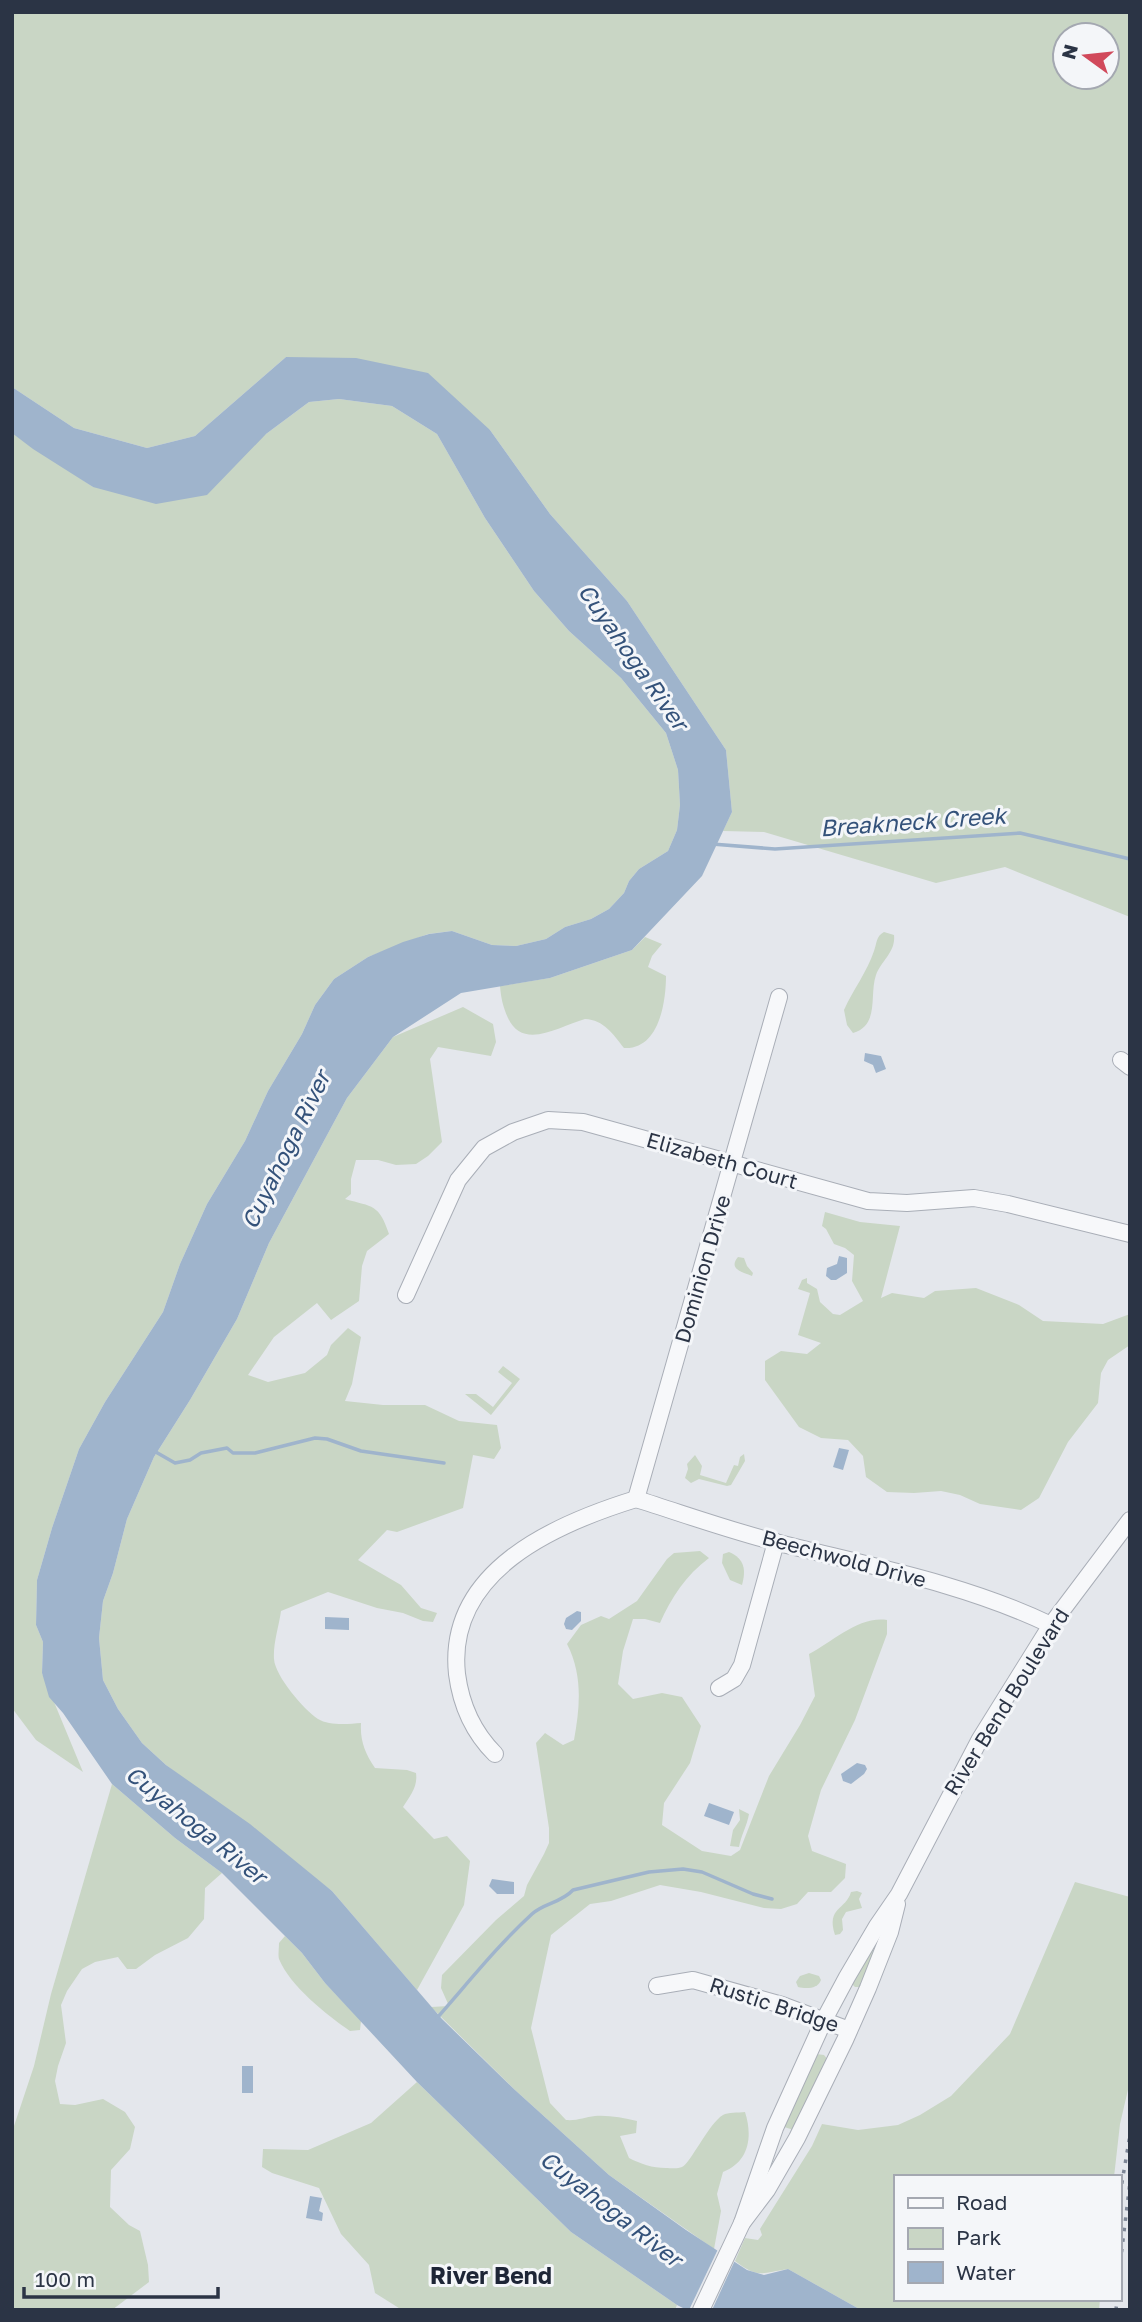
<svg xmlns="http://www.w3.org/2000/svg" width="1142" height="2322" font-family="'Golos Text',sans-serif">
<rect width="100%" height="100%" fill="#e4e7ec"/>
<g fill="#c9d6c5" fill-rule="evenodd">
<path d="M 12,12 L 1130,12 L 1130,917 L 1005,867 L 936,883 L 764,832 L 723,831 L 732,812 L 726,750 L 627,601 L 550,514 L 490,430 L 286,357 L 195,436 L 147,448 L 74,428 L 12,387 ZM 1065,35 L 1107,35 L 1107,77 L 1065,77 Z"/>
<polygon points="339,399 392,406 437,434 485,518 534,591 569,631 621,678 666,733 678,770 680,805 677,830 668,851 639,869 629,881 624,893 609,909 591,919 565,927 546,939 516,946 492,945 452,931 428,934 368,957 334,979 315,1005 302,1034 268,1091 245,1141 207,1204 180,1264 163,1312 105,1402 79,1449 52,1528 37,1580 36,1625 43,1642 42,1673 83,1772 36,1740 12,1708 12,432 93,487 266,434 309,402"/>
<path d="M 884,932 L 894,935 C 896,952 881,961 876,975 C 869,995 880,1025 853,1033 L 847,1025 L 844,1010 C 853,990 867,972 874,951 C 877,943 876,936 884,932 Z"/>
<path d="M 645,937 L 662,944 L 652,956 L 648,967 L 666,976 C 666,1002 659,1050 624,1048 C 613,1034 604,1020 585,1019 C 560,1026 523,1051 508,1018 C 503,1007 501,998 500,986 L 550,978 L 632,950 Z"/>
<path d="M 463,1007 L 493,1024 L 496,1042 L 491,1056 L 438,1047 L 430,1059 L 442,1142 L 428,1156 L 416,1164 L 396,1165 L 378,1160 L 356,1160 L 351,1179 L 351,1194 L 345,1199 C 373,1207 379,1204 389,1234 L 367,1251 L 362,1266 L 359,1301 L 331,1320 L 317,1303 L 274,1337 L 248,1375 L 268,1382 L 305,1373 L 327,1355 L 331,1345 L 348,1328 L 361,1337 L 352,1384 L 345,1401 L 383,1405 L 425,1405 L 459,1421 L 497,1425 L 501,1448 L 494,1459 L 473,1455 L 463,1508 L 397,1532 L 387,1530 L 358,1560 L 401,1585 L 421,1608 L 437,1613 L 433,1622 L 423,1621 L 403,1613 L 377,1608 L 328,1592 L 281,1611 C 279,1626 273,1643 274,1659 C 275,1676 304,1710 318,1719 C 329,1726 349,1724 361,1723 C 360,1741 365,1753 375,1768 L 407,1770 L 416,1773 C 418,1787 410,1796 403,1807 L 434,1839 L 447,1836 L 470,1861 L 464,1905 L 417,1990 L 332,1891 L 166,1765 L 142,1743 L 118,1709 L 103,1680 L 99,1638 L 103,1601 L 113,1573 L 127,1519 L 154,1457 L 190,1400 L 237,1319 L 269,1243 L 347,1098 L 393,1037 Z"/>
<polygon points="825,1212 860,1222 900,1226 881,1298 892,1293 924,1298 935,1291 976,1288 1019,1305 1043,1321 1103,1324 1130,1314 1130,1345 1108,1360 1101,1373 1098,1403 1068,1442 1039,1498 1021,1510 980,1504 960,1495 941,1491 914,1493 887,1492 866,1477 863,1456 848,1440 821,1438 799,1427 765,1380 765,1361 781,1351 807,1354 821,1343 798,1335 810,1293 798,1289 802,1280 807,1278 807,1283 817,1289 820,1302 833,1314 840,1315 863,1301 852,1281 854,1255 845,1248 834,1244 826,1229 822,1226"/>
<path d="M 738,1257 L 744,1258 L 747,1266 L 753,1273 L 752,1276 C 742,1272 728,1269 738,1257 Z"/>
<polygon points="503,1366 520,1379 491,1415 465,1394 476,1394 493,1407 512,1383 498,1372"/>
<polygon points="744,1454 745,1461 731,1485 727,1486 699,1479 691,1483 685,1478 688,1469 687,1464 695,1455 702,1466 700,1475 726,1483 734,1465 738,1466 740,1457"/>
<path d="M 700,1551 L 709,1558 C 686,1575 671,1598 660,1623 L 645,1619 L 633,1619 L 623,1651 L 618,1684 L 633,1699 L 662,1693 L 682,1697 L 701,1726 L 690,1763 L 664,1803 L 662,1825 L 702,1851 L 731,1856 L 740,1850 L 769,1776 L 800,1725 L 815,1696 L 809,1654 C 833,1642 858,1616 887,1620 L 887,1634 L 855,1720 L 821,1790 L 808,1836 L 812,1851 L 846,1864 L 845,1878 L 831,1892 L 808,1892 L 797,1904 L 781,1909 L 764,1908 L 701,1892 L 660,1885 L 611,1901 L 590,1904 L 551,1935 L 531,2028 L 550,2103 L 566,2120 C 577,2121 585,2117 595,2116 C 609,2115 623,2118 637,2121 L 636,2133 L 620,2136 L 629,2158 C 641,2164 652,2168 666,2168 C 670,2168 678,2169 682,2167 C 690,2164 709,2123 723,2115 C 728,2112 738,2113 745,2112 C 753,2137 749,2162 723,2172 L 717,2194 L 721,2211 L 714,2249 L 609,2175 L 515,2090 L 431,2007 L 449,2006 L 441,1988 L 442,1975 L 496,1920 L 524,1896 L 527,1885 L 544,1854 L 549,1843 L 549,1828 L 536,1743 L 545,1733 L 563,1745 L 574,1740 C 580,1707 583,1675 567,1644 L 581,1625 L 601,1616 L 609,1619 L 637,1601 L 667,1559 L 674,1553 Z"/>
<path d="M 729,1552 C 745,1559 746,1570 742,1585 L 730,1580 L 722,1563 L 723,1554 Z"/>
<polygon points="112,1784 175,1838 222,1873 205,1888 204,1919 188,1938 155,1955 136,1969 127,1969 118,1957 95,1962 82,1969 67,1991 61,2005 66,2043 58,2066 55,2081 60,2104 75,2105 103,2099 125,2112 135,2127 130,2149 111,2170 110,2207 129,2225 140,2231 148,2265 149,2282 112,2310 12,2310 12,2132 34,2066 51,1994"/>
<path d="M 739,1809 L 749,1814 C 747,1826 741,1835 739,1847 L 730,1846 L 733,1830 L 740,1820 Z"/>
<path d="M 1075,1882 L 1130,1897 L 1130,2081 L 1120,2124 L 1114,2177 L 895,2177 L 895,2299 L 1100,2299 L 1099,2310 L 861,2310 L 788,2269 C 761,2273 759,2279 735,2261 L 745,2238 L 758,2240 L 762,2235 L 760,2229 L 812,2146 L 822,2124 L 858,2130 L 898,2125 L 920,2115 L 951,2096 L 1010,2034 Z"/>
<path d="M 857,1891 L 862,1893 L 859,1899 L 862,1908 L 846,1912 L 842,1919 L 843,1930 L 840,1934 L 835,1935 C 826,1907 846,1910 851,1892 Z"/>
<polygon points="884,1929 862,1987 855,1987 850,1982"/>
<path d="M 285,1936 L 302,1953 L 325,1983 L 361,2021 L 360,2030 L 350,2031 C 327,2015 290,1986 279,1959 C 278,1955 279,1948 279,1943 Z"/>
<path d="M 809,1973 L 819,1976 L 821,1980 C 818,1989 806,1989 798,1987 L 796,1982 L 800,1976 Z"/>
<polygon points="816,2054 824,2055 828,2060 794,2130 784,2127"/>
<polygon points="417,2082 571,2232 677,2305 675,2310 402,2310 375,2293 369,2265 341,2234 319,2188 272,2173 262,2167 263,2149 308,2150 371,2123"/>
</g>
<g fill="#9fb4cc">
<polygon points="286,357 356,358 428,373 490,430 550,514 627,601 726,750 732,812 702,876 632,950 550,978 461,993 393,1037 347,1098 269,1243 237,1319 190,1400 154,1457 127,1519 113,1573 103,1601 99,1638 103,1680 118,1709 142,1743 166,1765 250,1824 332,1891 442,2019 515,2090 609,2175 686,2230 747,2270 764,2275 788,2269 861,2310 687,2310 677,2305 571,2232 417,2082 325,1983 302,1953 222,1873 175,1838 112,1784 63,1713 49,1697 42,1673 43,1642 36,1625 37,1580 52,1528 79,1449 105,1402 163,1312 180,1264 207,1204 245,1141 268,1091 302,1034 315,1005 334,979 368,957 403,942 429,934 452,931 492,945 516,946 546,939 565,927 591,919 609,909 624,893 629,881 639,869 668,851 677,830 680,805 678,770 666,733 621,678 569,631 534,591 485,518 437,434 392,406 339,399 309,402 266,434 207,495 156,504 93,487 33,449 12,433 12,387 74,428 147,448 195,436"/>
<polygon points="865,1053 881,1056 886,1069 876,1073 873,1065 864,1061"/>
<polygon points="839,1256 847,1258 847,1273 836,1280 831,1280 826,1276 827,1268 837,1264"/>
<polygon points="839,1448 849,1450 843,1470 833,1467"/>
<polygon points="577,1611 581,1612 581,1621 572,1630 566,1629 564,1624 566,1618"/>
<polygon points="325,1617 349,1618 349,1630 325,1629"/>
<polygon points="857,1763 865,1765 867,1769 864,1774 851,1784 843,1781 841,1774"/>
<polygon points="709,1803 734,1812 729,1825 704,1816"/>
<polygon points="492,1879 514,1882 514,1894 497,1894 489,1886"/>
<rect x="242" y="2066" width="11" height="27"/>
<polygon points="310,2196 322,2198 319,2211 323,2213 322,2221 306,2218"/>
</g>
<polygon fill="#e4e7ec" points="719,2247 736,2258 712,2310 689,2310"/>
<g fill="none" stroke-linecap="round" stroke-linejoin="round">
<g stroke="#9fb4cc" stroke-width="3.5">
<polyline points="712,844 775,849 1020,833 1130,859"/>
<polyline points="154,1451 175,1463 190,1460 201,1453 227,1448 233,1453 255,1453 315,1438 327,1439 361,1451 444,1463"/>
<path d="M 437,2018 C 468,1983 497,1946 532,1914 C 544,1903 561,1903 573,1890 L 649,1872 L 683,1869 L 702,1872 L 753,1894 L 772,1899"/>
</g>
<defs>
<g id="street">
<polyline points="1121,1060 1130,1067"/>
<polyline points="406,1295 458,1180 484,1148 513,1132 548,1120 583,1122 868,1201 907,1203 974,1198 1008,1204 1130,1234"/>
<polyline points="636,1499 779,997"/>
<path d="M 636,1499 C 684,1514 731,1531 779,1543 C 870,1566 966,1584 1051,1625"/>
<polyline points="719,1688 734,1679 742,1665 776,1542"/>
<path d="M 495,1754 C 473,1732 461,1705 457,1674 C 446,1571 555,1524 636,1499"/>
<polyline points="657,1986 693,1980 782,2005 849,2030"/>
<polyline points="742,2223 775,2128 824,2020 847,1977 877,1926 899,1894 980,1739 1051,1625 1130,1520"/>
<polyline points="701,2310 742,2223 767,2190 797,2138 845,2040 868,1988 890,1932 897,1904"/>
</g>
</defs>
<use href="#street" stroke="#a9aeb7" stroke-width="18"/>
<use href="#street" stroke="#f7f8fa" stroke-width="16"/>
<g stroke="#7d8696" stroke-width="3.5" stroke-dasharray="3.5 7" stroke-linecap="butt">
<polyline points="1120,2194 1130,2135"/>
<polyline points="1119,2273 1130,2182"/>
<polyline points="1116,2310 1117,2299"/>
</g>
</g>
<g text-anchor="middle" stroke-width="6" stroke-linejoin="round" paint-order="stroke">
<g font-size="21" fill="#2b3445" stroke="#f4f6f9">
<text transform="translate(722 1161) rotate(16)" y="7">Elizabeth Court</text>
<text transform="translate(703 1269) rotate(-74)" y="7">Dominion Drive</text>
<text transform="translate(844 1559) rotate(15)" y="7">Beechwold Drive</text>
<text transform="translate(1007 1702) rotate(-58)" y="7">River Bend Boulevard</text>
<text transform="translate(774 2005) rotate(18)" y="7">Rustic Bridge</text>
</g>
<g font-size="23" font-style="italic" fill="#34527a" stroke="#f4f6f9">
<text transform="translate(633 657) rotate(55)" y="8">Cuyahoga River</text>
<text transform="translate(913 822) rotate(-4)" y="8">Breakneck Creek</text>
<text transform="translate(286 1150) rotate(-64)" y="8">Cuyahoga River</text>
<text transform="translate(196 1825) rotate(39)" y="8">Cuyahoga River</text>
<text transform="translate(611 2209) rotate(38)" y="8">Cuyahoga River</text>
</g>
<g font-size="23" font-weight="bold" fill="#1d2536" stroke="#f4f6f9">
<text x="491" y="2284">River Bend</text>
</g>
</g>
<rect width="1142" height="2322" fill="none" stroke="#2b3445" stroke-width="28"/>
<rect x="894" y="2175" width="228" height="126" fill="#f4f6f9" stroke="#a4a8b1" stroke-width="2"/>
<rect x="908" y="2198" width="35" height="10" fill="#f7f8fa" stroke="#a4a8b1" stroke-width="2"/>
<text x="956" y="2210" font-size="21" fill="#2b3445">Road</text>
<rect x="908" y="2228" width="35" height="21" fill="#c9d6c5" stroke="#a4a8b1" stroke-width="2"/>
<text x="956" y="2245" font-size="21" fill="#2b3445">Park</text>
<rect x="908" y="2262" width="35" height="21" fill="#9fb4cc" stroke="#a4a8b1" stroke-width="2"/>
<text x="956" y="2280" font-size="21" fill="#2b3445">Water</text>
<g transform="translate(1086 56) rotate(285)"><circle r="33" fill="#f4f6f9" stroke="#a4a8b1" stroke-width="2"/>
<path d="M0-5L12 26L0 18L-12 26Z" fill="#d1495b"/>
<text y="-10" font-size="19" font-weight="bold" text-anchor="middle" fill="#2b3445">N</text>
</g>
<path d="M24 2287v10h194v-10" fill="none" stroke="#2b3445" stroke-width="3.5"/>
<text x="35" y="2287" font-size="21" fill="#2b3445" stroke="#f4f6f9" stroke-width="5" paint-order="stroke">100 m</text>
</svg>
